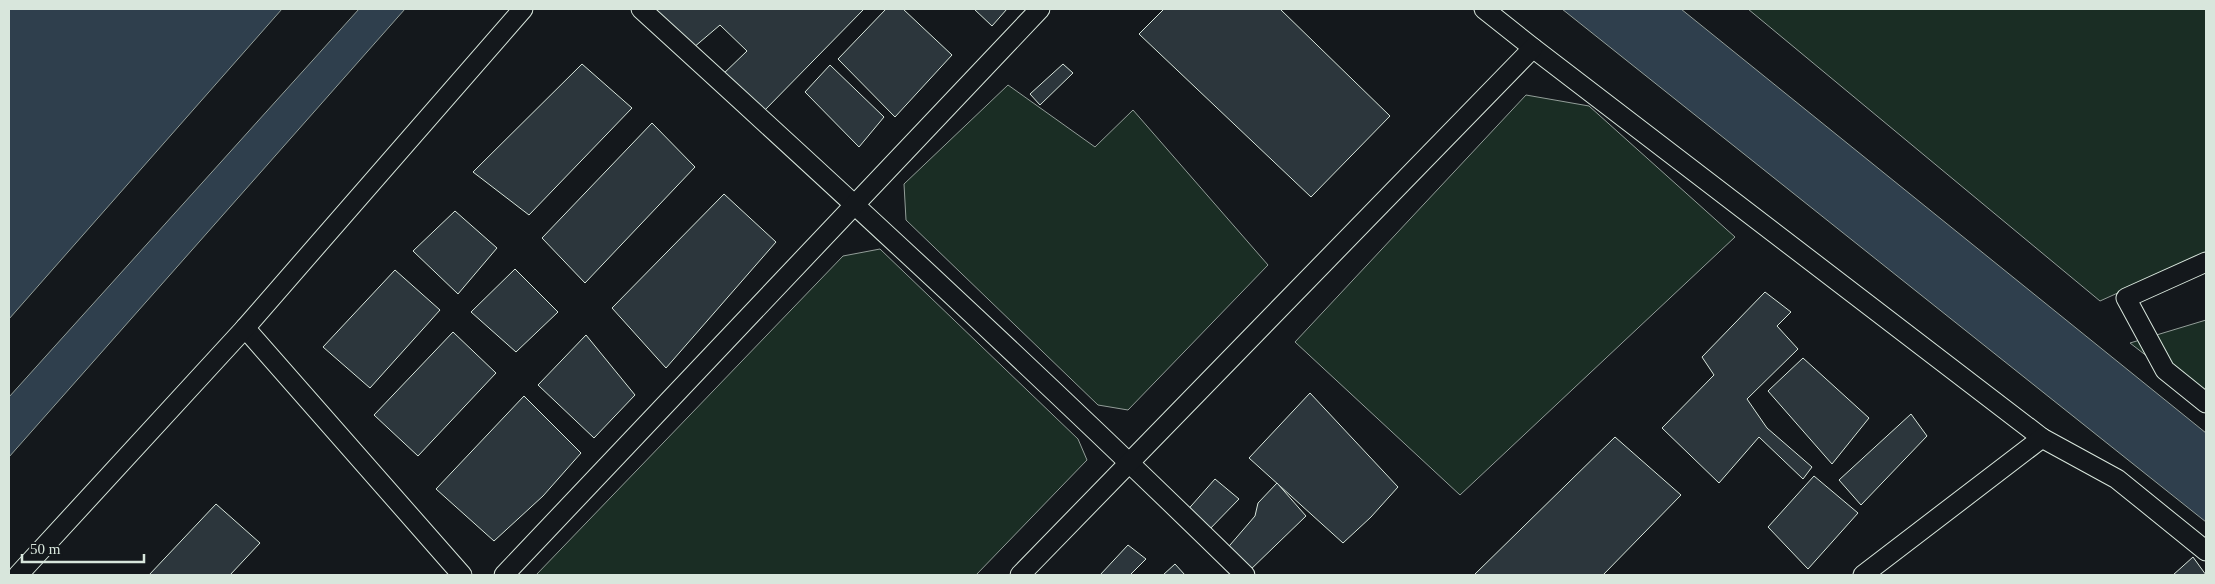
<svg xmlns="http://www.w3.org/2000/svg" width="2215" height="584" font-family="'Times New Roman',serif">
<rect width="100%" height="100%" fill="#14181c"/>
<g fill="#1a2d24" stroke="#939e99">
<polygon points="1748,9 2206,9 2206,253 2100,301"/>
<polygon points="1008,85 1095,147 1133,110 1268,265 1128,410 1098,405 906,220 904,184"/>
<polygon points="1526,95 1589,106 1735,237 1460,495 1295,342"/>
<polygon points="880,249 1078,439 1087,460 976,575 536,575 843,256"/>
<polygon points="2206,320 2206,402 2130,343"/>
</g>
<g fill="#2f3f4d" stroke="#939e99">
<polygon points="9,9 282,9 9,319"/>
<polygon points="359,9 405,9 9,457 9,397"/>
<polygon points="1562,9 1681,9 2206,433 2206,522"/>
</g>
<g fill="#2c363c" stroke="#d8e6dc">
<polygon points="654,9 864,9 762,113 720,77 747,51 720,25 693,48"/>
<polygon points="886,9 903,9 952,55 895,117 838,59"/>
<polygon points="974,9 1007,9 992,26"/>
<polygon points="1164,9 1280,9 1390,116 1311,197 1139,34"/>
<polygon points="582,64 632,108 529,215 473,172"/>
<polygon points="1063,64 1073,73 1040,105 1030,94"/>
<polygon points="830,65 884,117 859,147 805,92"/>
<polygon points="652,123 695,167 585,283 542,238"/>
<polygon points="724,194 776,242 666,368 612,308"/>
<polygon points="455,211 497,248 458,294 413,251"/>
<polygon points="515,269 558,312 516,352 471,312"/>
<polygon points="395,270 440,310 370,388 323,347"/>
<polygon points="1765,292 1791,312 1777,326 1798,349 1747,399 1767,428 1812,467 1803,479 1759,437 1719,483 1662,428 1714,375 1702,357"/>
<polygon points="453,332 496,373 418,456 374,415"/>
<polygon points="586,335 635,395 594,438 538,385"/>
<polygon points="1803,358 1869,418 1832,464 1768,391"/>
<polygon points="1310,393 1398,487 1371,517 1343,543 1249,458"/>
<polygon points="524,396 581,453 543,496 494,541 436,489"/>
<polygon points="1911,414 1927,436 1861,505 1839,480"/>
<polygon points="1615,437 1681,495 1603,575 1474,575"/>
<polygon points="1814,476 1858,513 1808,569 1768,527"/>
<polygon points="1215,479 1239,499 1205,534 1184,514"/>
<polygon points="1277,483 1306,516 1247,573 1224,552 1255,516 1258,503"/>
<polygon points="216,504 260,543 230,575 149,575"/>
<polygon points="1128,545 1146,559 1130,575 1100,575"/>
<polygon points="2193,557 2206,575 2173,575"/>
<polygon points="1175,564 1185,575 1163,575"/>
</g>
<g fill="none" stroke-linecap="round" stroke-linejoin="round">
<defs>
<g id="minor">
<path d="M 641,9 C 845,195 1048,382 1245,575"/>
<polyline points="1484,9 1533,48 2042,438 2117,479 2206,551"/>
<polyline points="2206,262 2126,298 2165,370 2206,403"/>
<polyline points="245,328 462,575"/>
<polyline points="18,575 245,328 523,9"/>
<polyline points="504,575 1040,9"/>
<polyline points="1020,575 1533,48"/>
<polyline points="1863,575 2042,438"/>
</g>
</defs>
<use href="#minor" stroke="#d8e6dc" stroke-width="21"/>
<use href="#minor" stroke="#14181c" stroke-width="19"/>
</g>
<rect width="2215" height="584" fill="none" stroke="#d8e6dc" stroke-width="20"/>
<path d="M22 554v8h122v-8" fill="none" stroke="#d8e6dc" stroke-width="2.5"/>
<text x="30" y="554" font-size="15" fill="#d8e6dc" stroke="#14181c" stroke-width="4" paint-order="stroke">50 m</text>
</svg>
